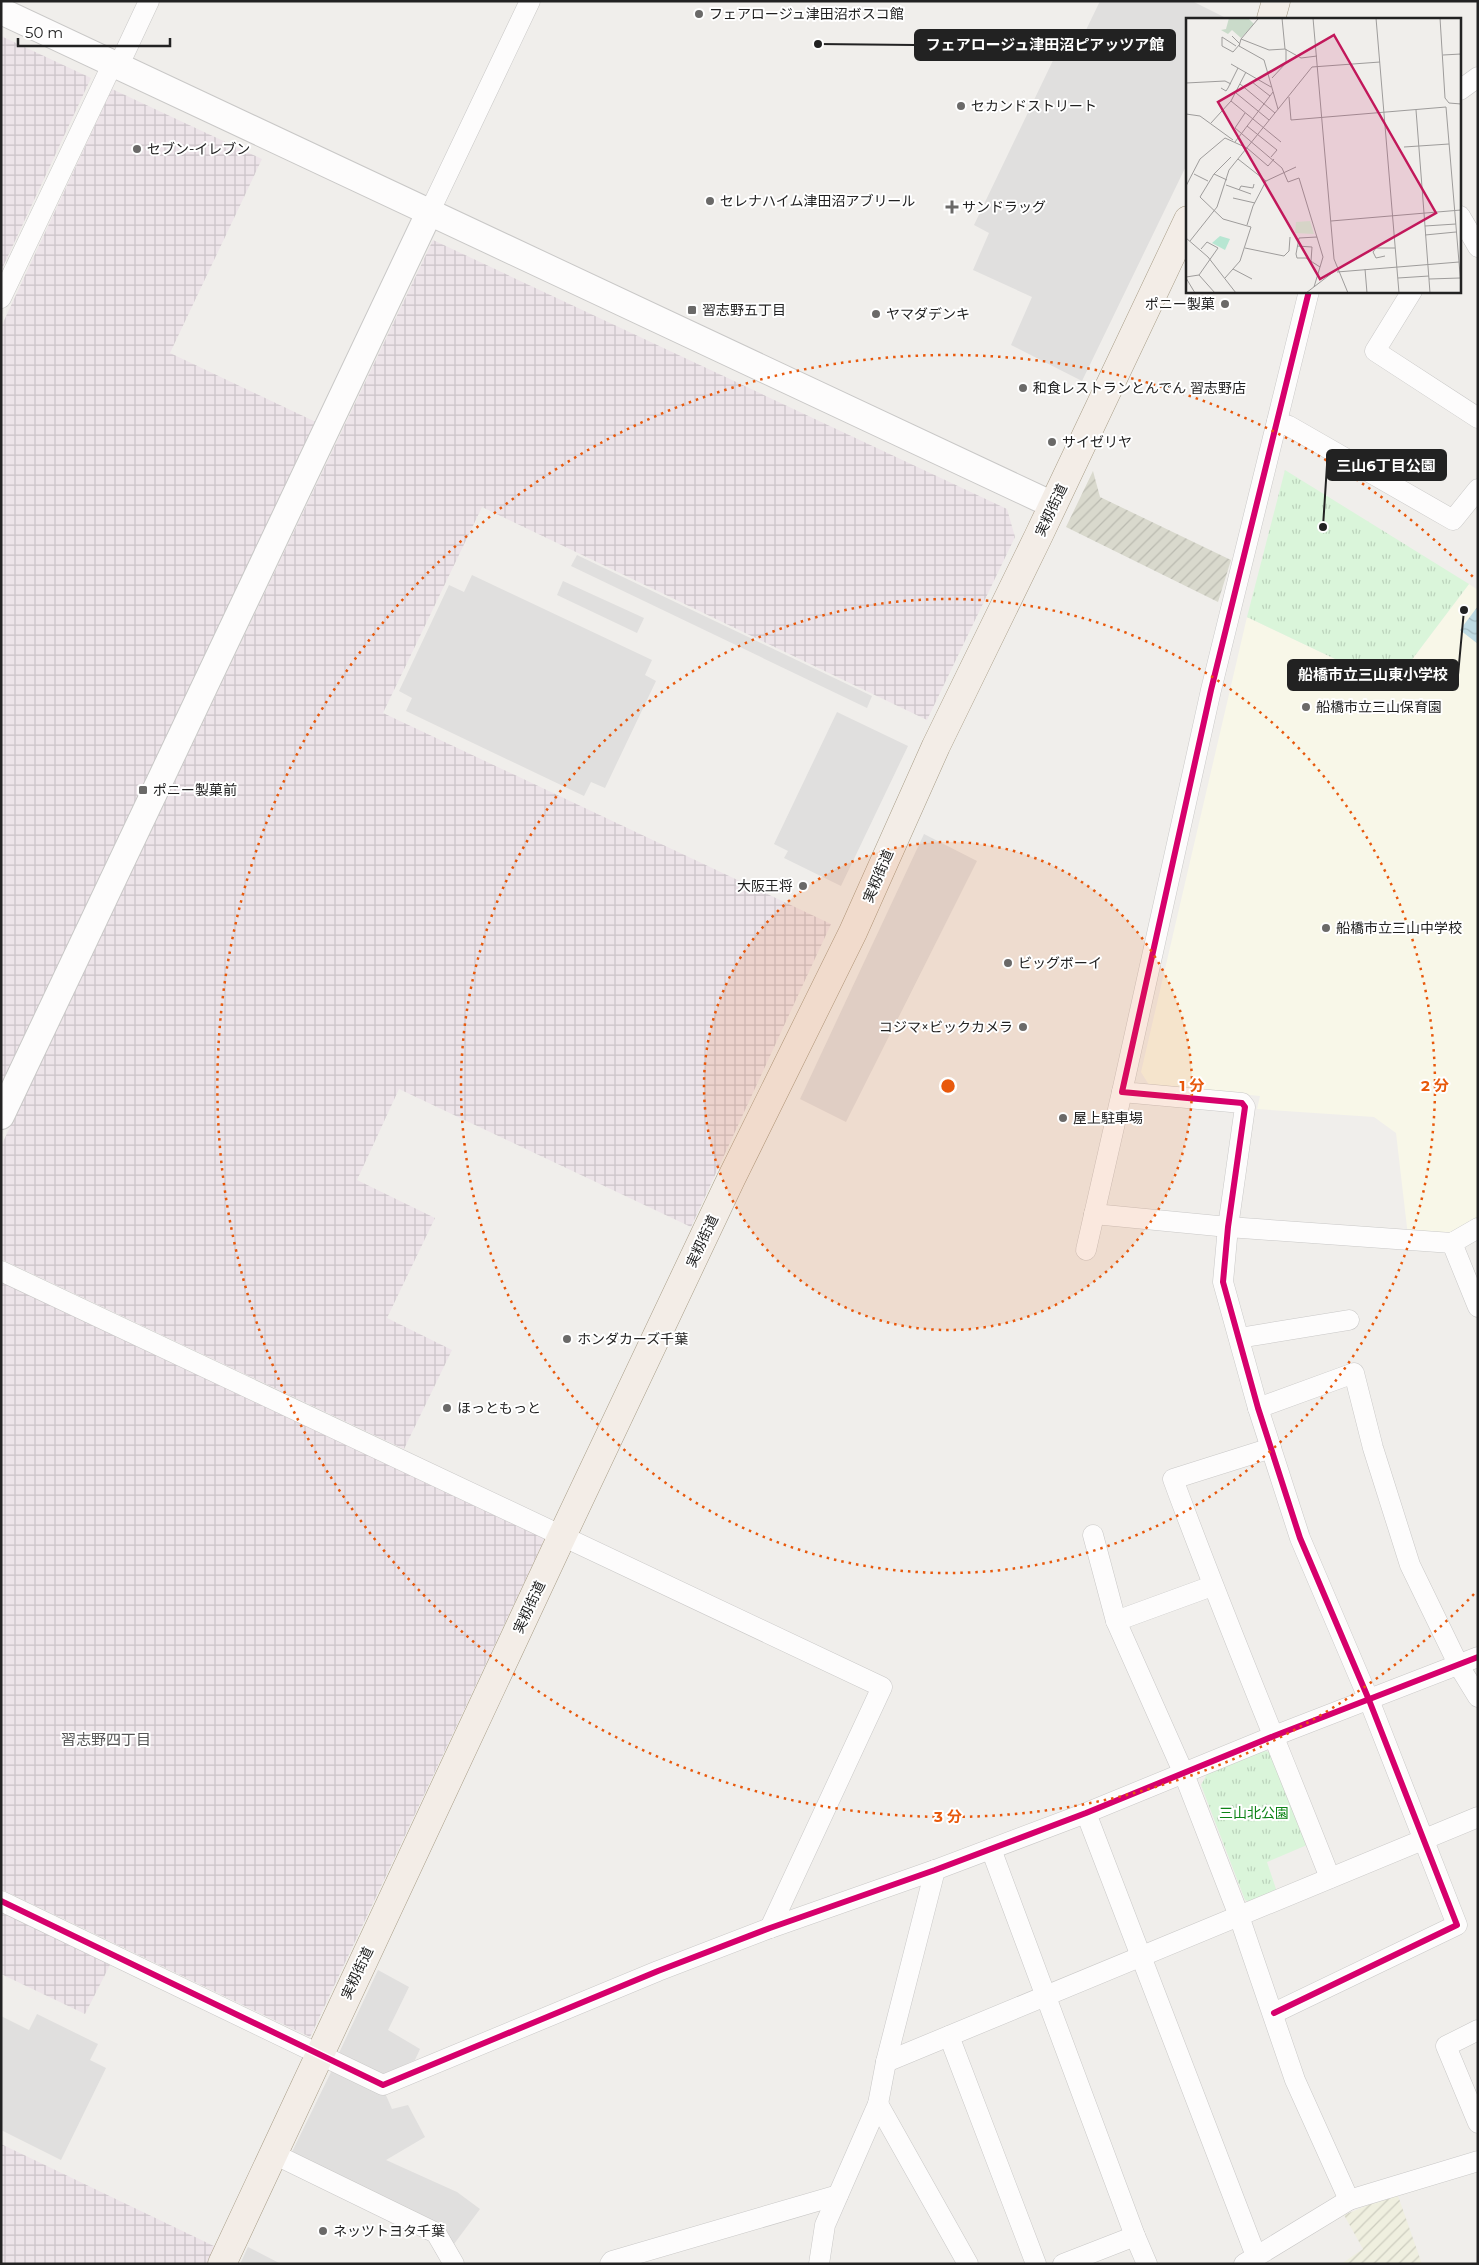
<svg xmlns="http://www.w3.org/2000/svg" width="1479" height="2265" font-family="Montserrat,'Noto Sans JP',sans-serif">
<defs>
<pattern id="industrial-grid" width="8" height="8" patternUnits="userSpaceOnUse" patternTransform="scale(1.25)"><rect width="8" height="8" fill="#ede4e9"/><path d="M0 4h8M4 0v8" fill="none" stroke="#cbc3c8"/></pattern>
<pattern id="construction-furrows" width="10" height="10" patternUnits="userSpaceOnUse" patternTransform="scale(1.25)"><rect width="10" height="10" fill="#d9d9cd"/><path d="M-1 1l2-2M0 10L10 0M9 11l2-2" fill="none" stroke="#babab0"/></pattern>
<pattern id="farmland-furrows" width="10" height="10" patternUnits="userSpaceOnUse" patternTransform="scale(1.25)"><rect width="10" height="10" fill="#efefdf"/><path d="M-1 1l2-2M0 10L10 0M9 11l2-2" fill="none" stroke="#cdcdbf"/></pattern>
<pattern id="park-tufts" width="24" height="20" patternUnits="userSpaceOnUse" patternTransform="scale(1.25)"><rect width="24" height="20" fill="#daf5da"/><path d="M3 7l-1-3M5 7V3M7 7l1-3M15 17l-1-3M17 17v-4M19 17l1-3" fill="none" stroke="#bbd2bb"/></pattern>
<pattern id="water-waves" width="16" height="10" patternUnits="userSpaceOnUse" patternTransform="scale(1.25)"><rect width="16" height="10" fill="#bfdbe3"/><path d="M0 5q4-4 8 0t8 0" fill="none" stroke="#a4bcc2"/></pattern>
</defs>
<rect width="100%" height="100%" fill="#f0eeeb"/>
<g fill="url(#industrial-grid)">
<polygon points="1,36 91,78 1,271"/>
<polygon points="112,89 262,159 170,353 320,424 1,1092 1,327"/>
<polygon points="433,240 1007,509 1015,537 927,720 482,507 383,713 831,924 691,1227 399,1089 357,1180 435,1218 387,1318 452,1350 404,1449 1,1259 1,1146"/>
<polygon points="1,1281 545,1538 310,2037 1,1889"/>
<polygon points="1,1908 112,1961 85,2014 1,1974"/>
<polygon points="1,2144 218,2248 211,2264 1,2264"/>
</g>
<polygon fill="#f8f7e8" points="1469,584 1478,590 1478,1218 1445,1237 1408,1236 1396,1133 1374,1117 1257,1109 1260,1096 1149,1085 1141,1072 1247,617 1392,686"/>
<polygon fill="url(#construction-furrows)" points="1093,471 1100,497 1231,560 1218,602 1066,527"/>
<polygon fill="url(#farmland-furrows)" points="1397,2193 1422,2264 1341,2264 1363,2249 1344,2215"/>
<g fill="url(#park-tufts)">
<polygon points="1285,470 1469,584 1392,686 1247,617"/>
<polygon points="1261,1750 1273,1753 1307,1845 1267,1862 1278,1895 1259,1905 1245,1900 1201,1785 1207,1774"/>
</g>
<g fill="#e0dfde">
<polygon points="1100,1 1192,1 1228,19 1188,19 1188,162 1082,381 1011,345 1032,297 973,270 989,233 974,225 1058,50 1073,57"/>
<polygon points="577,555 872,696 867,708 571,566"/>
<polygon points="472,575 652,660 645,675 656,681 605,788 591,782 584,796 406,711 412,698 399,691 449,585 464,592"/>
<polygon points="563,581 644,618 637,633 557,595"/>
<polygon points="837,712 908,746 841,886 784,858 788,851 774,844"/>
<polygon points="924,834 977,861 846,1122 800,1099"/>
<polygon points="378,1970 409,1987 388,2030 420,2049 415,2060 385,2074 381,2073 339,2053"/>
<polygon points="37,2014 98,2044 90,2060 106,2068 61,2160 1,2130 1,2016 29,2030"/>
<polygon points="333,2068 385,2093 392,2109 408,2105 425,2137 386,2160 457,2192 480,2209 454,2244 440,2225 292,2152"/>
<polygon points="248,2247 281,2264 240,2264"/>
</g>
<polygon fill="url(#water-waves)" points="1478,606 1478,644 1460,630"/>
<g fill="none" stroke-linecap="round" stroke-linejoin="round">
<defs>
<g id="minor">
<polyline points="118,67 149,1"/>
<polyline points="1460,90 1478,77"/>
<polyline points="429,213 530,1"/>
<polyline points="1460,216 1478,247"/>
<polyline points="1412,291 1375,351 1478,418"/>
<polyline points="1,298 112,65"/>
<polyline points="1277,422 1289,426 1453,520 1478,489"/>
<polyline points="1094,1214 1228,1227 1452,1243 1478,1228"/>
<polyline points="1452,1243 1478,1307"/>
<polyline points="1086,1250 1122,1092"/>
<polyline points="1,1271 882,1687 770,1928"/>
<polyline points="1239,1338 1349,1320"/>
<polyline points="1258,1408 1354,1373 1373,1448 1410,1565 1459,1666 1478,1697"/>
<path d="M 1271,1448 L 1173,1479 C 1222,1613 1278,1745 1330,1878"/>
<polyline points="1093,1535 1116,1621 1184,1774 1239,1916 1295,2080 1349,2200"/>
<polyline points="1116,1621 1212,1586"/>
<polyline points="1086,1813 1256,2256"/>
<polyline points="991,1849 1135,2236 1147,2264"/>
<polyline points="1,1901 383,2085 658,1971 770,1928 935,1870 1086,1813 1274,1736 1478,1657"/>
<polyline points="1274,2013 1457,1925 1369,1700 1300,1538 1258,1408 1223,1282 1228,1227 1245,1107 1242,1103 1122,1092 1211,690 1309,291"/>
<polyline points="1478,2030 1446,2046 1478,2123"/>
<polyline points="949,2036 1036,2264"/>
<polyline points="886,2062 1478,1817"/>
<polyline points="878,2104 968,2264"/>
<polyline points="274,2154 436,2233 454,2264"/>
<polyline points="610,2264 612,2261 838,2195"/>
<polyline points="819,2264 825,2225 878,2104 886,2062 935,1870"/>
<polyline points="1063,2264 1135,2236"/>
<polyline points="1244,2264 1349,2200 1478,2161"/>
</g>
<g id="tertiary">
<polyline points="1,11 1053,505"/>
<polyline points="1,1116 429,213"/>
</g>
<g id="primary">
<polyline points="1271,19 1276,1"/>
<polyline points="222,2264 555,1551 731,1179 853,932 936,746 1038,537 1188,220"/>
</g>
</defs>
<use href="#minor" stroke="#c9c8c7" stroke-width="21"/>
<use href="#tertiary" stroke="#c9c8c7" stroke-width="28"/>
<use href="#primary" stroke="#a79c86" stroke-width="29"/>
<use href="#minor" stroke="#fdfcfc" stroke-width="20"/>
<use href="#tertiary" stroke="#fdfcfc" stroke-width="26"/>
<use href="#primary" stroke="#f3ede7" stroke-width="28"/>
<defs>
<g id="cycleway">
<polyline points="1,1901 383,2085 658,1971 770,1928 935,1870 1086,1813 1274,1736 1478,1657"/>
<polyline points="1274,2013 1457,1925 1369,1700 1300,1538 1258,1408 1223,1282 1228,1227 1245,1107 1242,1103 1122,1092 1211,690 1309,291"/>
</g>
</defs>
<use href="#cycleway" stroke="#fff" stroke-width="9"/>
<use href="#cycleway" stroke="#d6006c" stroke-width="6"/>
</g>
<circle cx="948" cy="1086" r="244" fill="#e8590c" fill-opacity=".12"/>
<g fill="none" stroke="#e8590c" stroke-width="2.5" stroke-dasharray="2.5 5">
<circle cx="948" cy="1086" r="244"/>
<circle cx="948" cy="1086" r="487"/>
<path d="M1474 1594A731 731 0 1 1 1474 578"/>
</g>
<g fill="#6a6968" stroke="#fff" stroke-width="2">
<circle cx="699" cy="14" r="5"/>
<circle cx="961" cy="106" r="5"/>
<circle cx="137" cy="149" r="5"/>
<circle cx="710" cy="201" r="5"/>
<path d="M949.5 199.5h5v5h5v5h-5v5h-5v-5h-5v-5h5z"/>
<circle cx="1225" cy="304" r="5"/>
<rect x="687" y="305" width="10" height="10" rx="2.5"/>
<circle cx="876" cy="314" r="5"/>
<circle cx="1023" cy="388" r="5"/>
<circle cx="1052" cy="442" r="5"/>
<circle cx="1306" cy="707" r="5"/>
<rect x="138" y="785" width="10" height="10" rx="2.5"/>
<circle cx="803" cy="886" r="5"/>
<circle cx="1326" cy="928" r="5"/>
<circle cx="1008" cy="963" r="5"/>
<circle cx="1023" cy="1027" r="5"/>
<circle cx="1063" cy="1118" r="5"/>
<circle cx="567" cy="1339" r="5"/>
<circle cx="447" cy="1408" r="5"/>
<circle cx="323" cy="2231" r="5"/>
</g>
<g text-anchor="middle" stroke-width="4" stroke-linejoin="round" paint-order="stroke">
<g font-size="14" fill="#222" stroke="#fff" text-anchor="start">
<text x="709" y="19">フェアロージュ津田沼ボスコ館</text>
<text x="971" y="111">セカンドストリート</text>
<text x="147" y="154">セブン-イレブン</text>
<text x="720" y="206">セレナハイム津田沼アブリール</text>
<text x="962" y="212">サンドラッグ</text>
<text x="1215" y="309" text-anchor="end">ポニー製菓</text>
<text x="702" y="315">習志野五丁目</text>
<text x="886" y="319">ヤマダデンキ</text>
<text x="1033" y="393">和食レストランとんでん 習志野店</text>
<text x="1062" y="447">サイゼリヤ</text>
<text x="1316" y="712">船橋市立三山保育園</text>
<text x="153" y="795">ポニー製菓前</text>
<text x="793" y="891" text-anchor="end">大阪王将</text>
<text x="1336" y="933">船橋市立三山中学校</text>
<text x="1018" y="968">ビッグボーイ</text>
<text x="1013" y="1032" text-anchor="end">コジマ×ビックカメラ</text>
<text x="1073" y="1123">屋上駐車場</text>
<text x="577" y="1344">ホンダカーズ千葉</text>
<text x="457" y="1413">ほっともっと</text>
<text x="333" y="2236">ネッツトヨタ千葉</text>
</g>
<g font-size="14" fill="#222" stroke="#fff">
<text transform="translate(1051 510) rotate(-65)" y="5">実籾街道</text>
<text transform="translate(878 876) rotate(-67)" y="5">実籾街道</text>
<text transform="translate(702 1241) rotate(-65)" y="5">実籾街道</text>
<text transform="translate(529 1607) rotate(-65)" y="5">実籾街道</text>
<text transform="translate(357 1973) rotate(-65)" y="5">実籾街道</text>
</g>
<g font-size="14" fill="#0c8416" stroke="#fff">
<text x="1254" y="1818">三山北公園</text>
</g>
<g font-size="15" fill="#555" stroke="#fff">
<text x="106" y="1745">習志野四丁目</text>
</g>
</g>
<g transform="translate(1186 18)">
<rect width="275" height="275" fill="#f0eeeb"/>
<path d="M 43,0 L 62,0 L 68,6 L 55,20 L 46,12 L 42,16 L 35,12 L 40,11 Z" fill="#cadbca"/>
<path d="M 124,203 L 128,216 L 109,215 L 110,204 Z" fill="#daf5da"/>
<path d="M 34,218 L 44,221 L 39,232 L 26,225 Z" fill="#b7e6d2"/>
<path fill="none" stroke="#9e9c9b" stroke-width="1" d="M 96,0 L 99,31M 127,0 L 148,241 L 162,275M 190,0 L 213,275M 254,0 L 259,80 L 263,85 L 275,86M 72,1 L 55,21 L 53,28 L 78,42 L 92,91M 46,18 L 54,26 L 47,34 L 36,28 L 36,19 L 50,28M 55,21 L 83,32 L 99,31 L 115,40 L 131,38M 257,37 L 275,36M 45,46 L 85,69M 86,60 L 100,45 L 100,31M 66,64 L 84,78M 0,65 L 39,63 L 45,66M 54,66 L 89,95M 35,70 L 40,73 L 42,70 L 52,50M 50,75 L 83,102M 103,79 L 105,102 L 260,89 L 275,268M 45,83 L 95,124M 230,92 L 238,195M 59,95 L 49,110 L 96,150 L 102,164 L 113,160 L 137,239 L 128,269M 0,96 L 14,98 L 47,122M 25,105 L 45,83 L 60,54M 61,108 L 91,132 L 85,139M 49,124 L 87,74M 218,129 L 263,126M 52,141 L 80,163M 8,156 L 22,163M 28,156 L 45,139M 40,167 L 65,176M 0,168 L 14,141 L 39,120 L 61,130 L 82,148 L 88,141M 53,172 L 55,168 L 67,170 L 68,166M 47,180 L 69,185M 238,195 L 244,275M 145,203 L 275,192M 61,207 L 67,188 L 80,163 L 110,149M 239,208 L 270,206M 239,217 L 270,214M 131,219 L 113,220 L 110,236 L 111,240 L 120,240 L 134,249M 0,220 L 22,239 L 50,275M 4,223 L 31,189 L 43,152 L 126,49 L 194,44M 111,228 L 126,229 L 125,243M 59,230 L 98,238 L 103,233 L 104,219M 199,238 L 190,240 L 187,234 L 190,230 L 209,230M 47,251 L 66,261M 179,251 L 181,275M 151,254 L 273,244M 13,257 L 32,230 L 21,224 L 15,231M 0,259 L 13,257 L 29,275M 0,260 L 9,275M 39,260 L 54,243 L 65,209 L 37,201 L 14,179 L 28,156 L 41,162M 212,260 L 243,258M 243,261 L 274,260M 120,275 L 150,252"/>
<path fill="#c2185b" fill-opacity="0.15" stroke="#c2185b" stroke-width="2.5" d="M 148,17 L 250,195 L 134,261 L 32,84 Z"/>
<rect width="275" height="275" fill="none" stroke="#222" stroke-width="2.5"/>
</g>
<circle cx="948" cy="1086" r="8" fill="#e8590c" stroke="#fff" stroke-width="2.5"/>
<g font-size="15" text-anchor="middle" font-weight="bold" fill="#e8590c" stroke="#fff" stroke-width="4" stroke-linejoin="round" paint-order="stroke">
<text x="1192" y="1091">1 分</text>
<text x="1435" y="1091">2 分</text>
<text x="948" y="1822">3 分</text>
</g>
<path fill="none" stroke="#222" stroke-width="2" d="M818 44L915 45M1323 527L1327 465M1464 610L1458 675"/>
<g fill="#222" stroke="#fff" stroke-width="2">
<circle cx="818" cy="44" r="5"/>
<circle cx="1323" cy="527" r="5"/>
<circle cx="1464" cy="610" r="5"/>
</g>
<g fill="#222" stroke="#222" stroke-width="2">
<rect x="915" y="30" width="260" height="30" rx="5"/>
<rect x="1327" y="450" width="119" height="30" rx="5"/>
<rect x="1288" y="660" width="170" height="30" rx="5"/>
</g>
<g font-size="15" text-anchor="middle" font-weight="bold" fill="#fff">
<text x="1045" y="50">フェアロージュ津田沼ピアッツア館</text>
<text x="1386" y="471">三山6丁目公園</text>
<text x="1373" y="680">船橋市立三山東小学校</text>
</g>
<rect width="1479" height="2265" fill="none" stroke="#222222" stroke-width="5"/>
<path d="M18 38v8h152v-8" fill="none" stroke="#222222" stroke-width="2.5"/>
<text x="25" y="38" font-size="15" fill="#222222" stroke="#ffffff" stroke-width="4" paint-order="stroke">50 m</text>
</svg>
